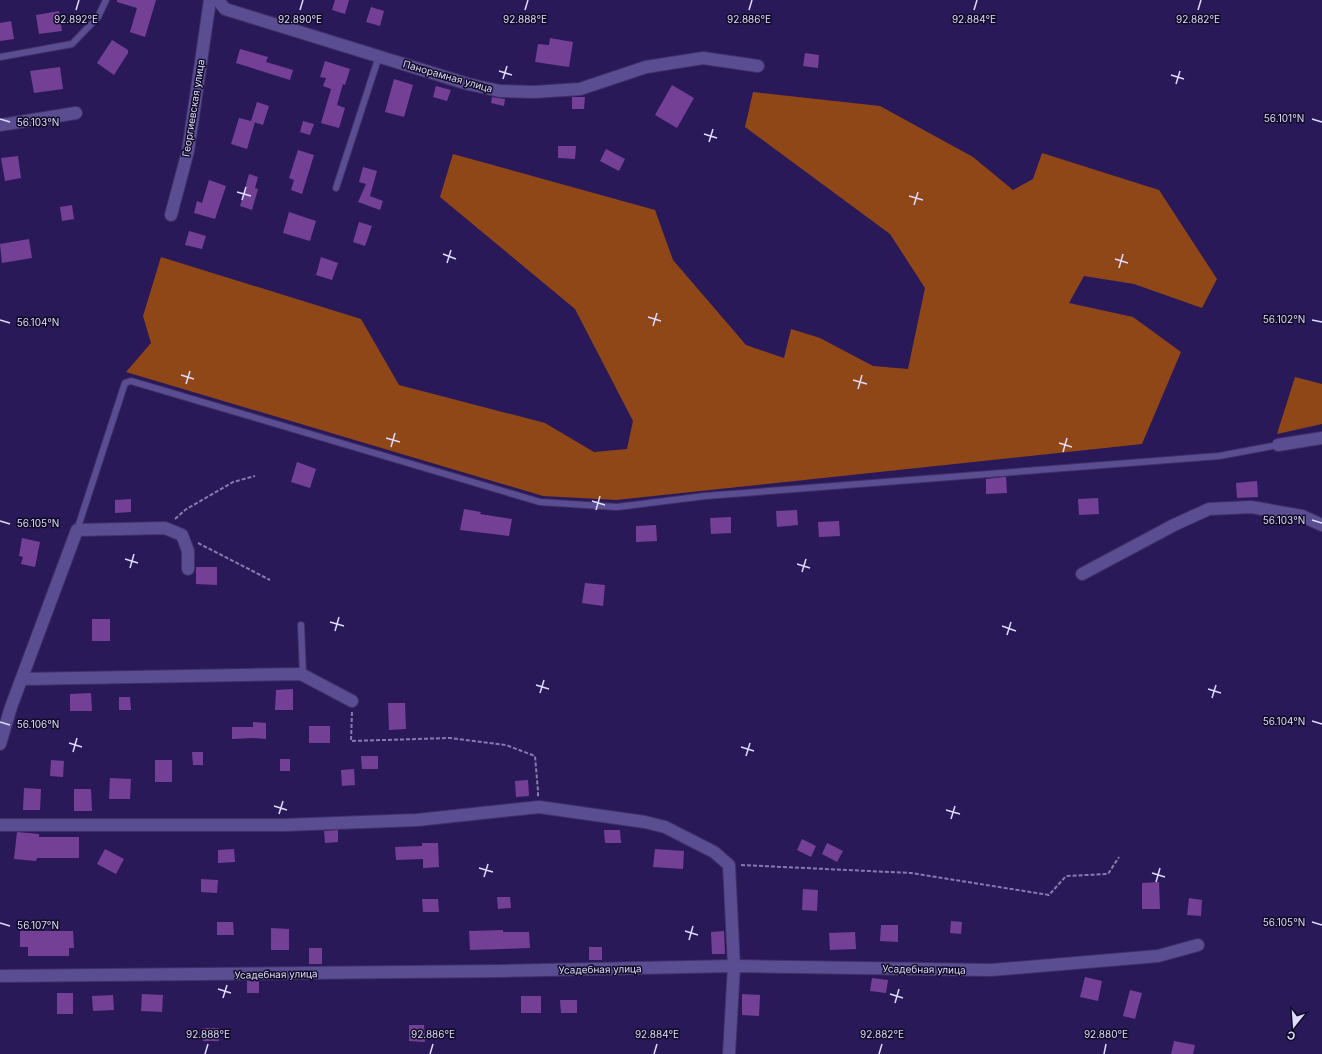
<svg xmlns="http://www.w3.org/2000/svg" width="1322" height="1054" font-family="Inter,sans-serif">
<rect width="100%" height="100%" fill="#2a1959"/>
<g fill="#8f4717">
<polygon points="753,92 880,106 973,157 1013,190 1033,179 1042,153 1159,190 1217,279 1202,308 1134,284 1084,276 1069,303 1133,317 1181,352 1142,444 616,500 543,496 126,372 151,343 143,316 161,257 361,319 399,385 545,423 594,452 627,449 633,421 575,309 440,197 453,154 655,210 673,260 746,345 784,358 791,329 820,338 873,366 908,369 925,288 890,234 745,127"/>
<polygon points="1295,377 1322,384 1322,424 1277,434"/>
</g>
<g fill="#744096">
<polygon points="117,0 156,0 145,37 130,32 137,8 117,2"/>
<polygon points="335,0 349,0 345,14 332,10"/>
<polygon points="371,7 384,11 380,26 366,22"/>
<polygon points="59,11 62,31 39,34 36,15"/>
<polygon points="11,21 14,39 0,41 0,23"/>
<polygon points="550,38 573,42 569,67 535,62 538,44 549,45"/>
<polygon points="112,40 128,50 128,53 114,75 97,63"/>
<polygon points="240,49 268,57 266,62 293,70 290,80 236,63"/>
<polygon points="805,53 819,55 818,68 803,66"/>
<polygon points="325,61 350,69 345,85 343,84 337,105 345,108 339,128 321,123 331,89 323,86 326,78 320,77"/>
<polygon points="60,67 63,89 34,93 30,71"/>
<polygon points="394,79 413,85 404,117 385,112"/>
<polygon points="672,85 694,98 677,128 655,115"/>
<polygon points="436,86 451,90 447,101 433,97"/>
<polygon points="492,97 505,99 504,106 491,103"/>
<polygon points="572,97 585,97 584,109 572,109"/>
<polygon points="257,102 269,106 263,125 251,121"/>
<polygon points="239,118 255,122 247,149 231,144"/>
<polygon points="303,121 314,124 310,135 300,132"/>
<polygon points="558,146 576,146 575,159 558,158"/>
<polygon points="606,149 625,159 619,171 600,161"/>
<polygon points="298,150 314,155 302,194 291,190 294,180 289,178"/>
<polygon points="18,156 21,178 5,181 1,158"/>
<polygon points="363,167 377,171 370,196 383,201 380,210 358,202 366,184 359,182"/>
<polygon points="249,174 258,177 255,188 258,189 252,210 240,206"/>
<polygon points="209,180 226,186 215,219 194,213 197,201 202,203"/>
<polygon points="72,205 74,219 62,221 60,207"/>
<polygon points="289,212 316,221 310,241 283,233"/>
<polygon points="359,222 372,226 365,246 353,242"/>
<polygon points="189,231 206,236 202,249 185,245"/>
<polygon points="29,239 32,258 2,263 0,244"/>
<polygon points="321,257 338,263 332,280 316,275"/>
<polygon points="297,462 316,469 310,488 291,482"/>
<polygon points="1004,477 1006,477 1007,493 986,494 986,479"/>
<polygon points="1257,481 1258,497 1237,498 1236,483"/>
<polygon points="1098,498 1099,514 1079,515 1078,499"/>
<polygon points="131,499 131,512 115,513 115,500"/>
<polygon points="464,509 481,512 480,514 512,519 509,536 460,530"/>
<polygon points="797,510 798,525 777,527 776,511"/>
<polygon points="731,517 731,533 711,534 710,518"/>
<polygon points="839,521 840,536 819,537 818,522"/>
<polygon points="656,525 657,541 636,542 636,526"/>
<polygon points="22,538 40,542 35,567 21,564 23,557 19,556"/>
<polygon points="196,567 217,567 217,585 196,584"/>
<polygon points="585,583 605,585 603,606 582,603"/>
<rect x="92" y="619" width="18" height="22"/>
<polygon points="293,689 293,710 275,710 276,690"/>
<polygon points="91,693 92,711 70,711 70,694"/>
<polygon points="119,697 130,697 131,710 119,710"/>
<polygon points="388,703 405,703 406,729 389,730"/>
<polygon points="253,722 266,723 266,739 253,738 232,739 232,727 253,727"/>
<rect x="309" y="726" width="21" height="17"/>
<polygon points="192,752 203,752 203,765 193,765"/>
<polygon points="361,756 378,756 378,769 362,769"/>
<rect x="280" y="759" width="10" height="12"/>
<polygon points="51,760 64,761 63,777 50,776"/>
<rect x="155" y="760" width="17" height="22"/>
<polygon points="354,769 355,785 342,786 341,770"/>
<polygon points="110,778 131,779 130,799 109,799"/>
<polygon points="528,780 529,796 516,797 515,781"/>
<polygon points="24,788 41,789 40,810 23,810"/>
<polygon points="74,789 91,789 92,811 74,811"/>
<polygon points="338,830 338,842 325,843 324,831"/>
<polygon points="604,830 620,830 621,843 605,843"/>
<polygon points="17,832 39,834 39,837 79,837 79,858 37,858 36,861 14,859"/>
<polygon points="802,839 816,846 811,857 797,850"/>
<polygon points="422,843 438,843 439,867 423,868 423,859 396,860 395,847 422,846"/>
<polygon points="827,843 843,851 837,862 822,854"/>
<polygon points="105,849 124,859 116,874 97,864"/>
<polygon points="234,849 235,862 218,863 218,850"/>
<polygon points="655,849 684,851 683,869 653,867"/>
<polygon points="201,879 218,880 217,893 201,892"/>
<polygon points="1159,882 1160,909 1142,909 1142,883"/>
<polygon points="803,889 818,890 817,911 802,910"/>
<polygon points="497,897 510,897 511,908 498,909"/>
<polygon points="1189,898 1202,900 1201,916 1187,915"/>
<polygon points="422,899 438,899 439,912 423,912"/>
<polygon points="951,921 962,922 961,934 950,933"/>
<polygon points="217,922 233,922 234,935 217,935"/>
<polygon points="881,925 898,925 898,942 880,941"/>
<polygon points="271,928 289,929 289,950 271,950"/>
<polygon points="503,930 503,932 529,932 530,948 470,950 469,931"/>
<polygon points="20,931 73,931 74,948 69,948 69,956 28,956 28,947 20,947"/>
<polygon points="724,931 725,954 712,954 711,932"/>
<polygon points="855,932 856,949 830,950 829,933"/>
<rect x="589" y="947" width="13" height="13"/>
<rect x="309" y="948" width="13" height="16"/>
<polygon points="1085,977 1102,981 1098,1001 1080,997"/>
<polygon points="872,978 888,980 886,993 870,991"/>
<rect x="247" y="981" width="12" height="12"/>
<polygon points="1130,990 1142,993 1135,1019 1123,1016"/>
<rect x="57" y="993" width="16" height="21"/>
<polygon points="142,994 163,995 162,1012 141,1011"/>
<polygon points="742,994 760,995 759,1016 742,1015"/>
<polygon points="113,995 114,1010 93,1011 92,996"/>
<rect x="521" y="996" width="20" height="17"/>
<polygon points="560,1000 577,1000 577,1013 561,1013"/>
<polygon points="409,1025 424,1025 425,1042 409,1041"/>
<polygon points="202,1028 219,1028 219,1041 203,1041"/>
<polygon points="1174,1041 1195,1045 1193,1054 1171,1054"/>
</g>
<g fill="none" stroke-linecap="round" stroke-linejoin="round">
<defs>
<g id="lane">
<polyline points="0,57 72,44 98,17 106,0"/>
<polyline points="336,188 379,56"/>
<polyline points="77,530 125,383 131,381 540,502 617,507 705,496 1219,456 1278,445"/>
<polyline points="301,625 303,675"/>
</g>
<g id="street">
<polyline points="218,0 225,9 468,84 500,91 534,92 580,89 646,67 703,58 758,66"/>
<polyline points="0,125 76,113"/>
<polyline points="171,215 188,151 210,0"/>
<polyline points="1278,445 1322,438"/>
<polyline points="1082,574 1174,525 1209,509 1251,507 1302,516 1322,525"/>
<polyline points="23,679 301,674 352,701"/>
<polyline points="0,744 11,707 77,530 165,528 182,535 188,551 188,569"/>
<polyline points="0,825 284,825 417,820 539,807 645,822 665,827 714,852 729,865 734,966 729,1054"/>
<polyline points="0,976 500,971 734,966 991,970 1158,956 1198,945"/>
</g>
</defs>
<use href="#lane" stroke="#413066" stroke-width="8"/>
<use href="#street" stroke="#413066" stroke-width="14"/>
<g stroke="#867cac" stroke-width="2" stroke-dasharray="4 2" stroke-linecap="butt">
<polyline points="175,519 185,510 233,482 255,476"/>
<polyline points="198,543 270,580"/>
<polyline points="352,712 351,741 450,738 506,745 535,756 538,791 538,797"/>
<polyline points="741,865 911,873 1049,895 1066,876 1108,874 1119,857"/>
</g>
<use href="#lane" stroke="#5a4d92" stroke-width="6"/>
<use href="#street" stroke="#5a4d92" stroke-width="12"/>
</g>
<path fill="none" stroke="#dedbfb" stroke-width="1.5" d="M 76,10 L 79,0M 300,10 L 303,0M 525,10 L 528,0M 749,10 L 752,0M 974,10 L 977,0M 1198,10 L 1201,0M 499,71 L 512,75M 1171,75 L 1184,79M 503,79 L 507,66M 1176,84 L 1180,71M 0,119 L 10,122M 1312,119 L 1322,122M 704,134 L 717,138M 709,142 L 713,129M 237,192 L 251,196M 909,196 L 923,200M 242,200 L 246,187M 914,205 L 918,192M 443,254 L 456,259M 1115,259 L 1128,263M 447,263 L 451,250M 1119,268 L 1123,254M 648,317 L 661,321M 0,320 L 10,323M 1312,320 L 1322,322M 653,326 L 657,313M 181,375 L 194,379M 853,380 L 867,384M 186,384 L 190,371M 858,389 L 862,375M 386,438 L 400,442M 1059,443 L 1072,447M 391,447 L 395,433M 1063,452 L 1067,438M 592,501 L 605,505M 596,510 L 600,496M 1312,520 L 1322,523M 0,521 L 10,524M 125,559 L 138,563M 797,564 L 810,568M 130,568 L 134,554M 802,572 L 806,559M 330,622 L 344,626M 1002,626 L 1016,631M 335,631 L 339,617M 1007,635 L 1011,622M 536,685 L 549,689M 1208,689 L 1221,693M 540,693 L 544,680M 1212,698 L 1216,685M 1312,721 L 1322,724M 0,722 L 10,725M 69,743 L 82,747M 741,747 L 754,751M 73,752 L 77,738M 746,756 L 750,743M 274,806 L 287,810M 946,810 L 960,814M 279,814 L 283,801M 951,819 L 955,806M 479,868 L 493,872M 1152,873 L 1165,877M 484,877 L 488,864M 1156,882 L 1160,868M 1312,922 L 1322,925M 0,923 L 10,926M 685,931 L 698,935M 689,940 L 693,926M 218,989 L 231,993M 890,994 L 903,998M 223,998 L 227,985M 895,1003 L 899,989M 205,1054 L 208,1044M 430,1054 L 433,1044M 654,1054 L 657,1044M 879,1054 L 882,1044M 1104,1054 L 1106,1044"/>
<g text-anchor="middle" stroke-width="3" stroke-linejoin="round" paint-order="stroke">
<g font-size="10" fill="#dedbfb" stroke="#110b27">
<text transform="translate(448 76) rotate(16)" y="4">Панорамная улица</text>
<text transform="translate(193 108) rotate(-81)" y="4">Георгиевская улица</text>
<text transform="translate(600 969) rotate(-1)" y="4">Усадебная улица</text>
<text transform="translate(924 969) rotate(1)" y="4">Усадебная улица</text>
<text transform="translate(276 974) rotate(-1)" y="4">Усадебная улица</text>
</g>
</g>
<g font-size="10" text-anchor="middle" fill="#dedbfb" stroke="#110b27" stroke-width="3" stroke-linejoin="round" paint-order="stroke">
<text x="76" y="23">92.892°E</text>
<text x="300" y="23">92.890°E</text>
<text x="525" y="23">92.888°E</text>
<text x="749" y="23">92.886°E</text>
<text x="974" y="23">92.884°E</text>
<text x="1198" y="23">92.882°E</text>
<text x="1284" y="122">56.101°N</text>
<text x="38" y="126">56.103°N</text>
<text x="1284" y="323">56.102°N</text>
<text x="38" y="326">56.104°N</text>
<text x="1284" y="524">56.103°N</text>
<text x="38" y="527">56.105°N</text>
<text x="1284" y="725">56.104°N</text>
<text x="38" y="728">56.106°N</text>
<text x="1284" y="926">56.105°N</text>
<text x="38" y="929">56.107°N</text>
<text x="208" y="1038">92.888°E</text>
<text x="433" y="1038">92.886°E</text>
<text x="657" y="1038">92.884°E</text>
<text x="882" y="1038">92.882°E</text>
<text x="1106" y="1038">92.880°E</text>
</g>
<g transform="translate(1294 1026) rotate(197)" stroke="#110b27" stroke-width="3" paint-order="stroke">
<path d="M0-3L7 15L0 10L-7 15Z" fill="#dedbfb"/>
<text y="-6" font-size="11" font-weight="bold" text-anchor="middle" fill="#dedbfb">С</text>
</g>
</svg>
